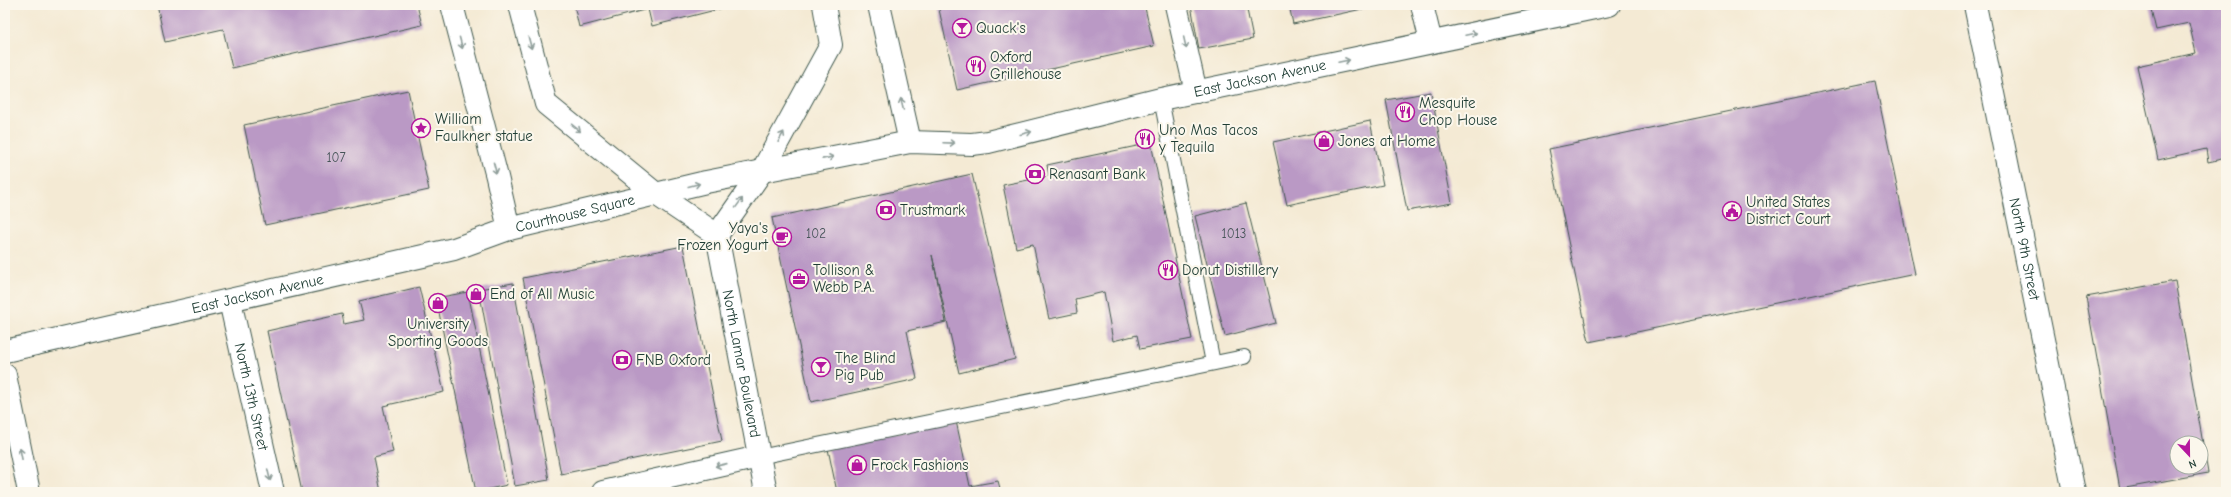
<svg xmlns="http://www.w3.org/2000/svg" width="2231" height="497" font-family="'Comic Neue',sans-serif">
<rect width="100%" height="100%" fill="#fbf7ec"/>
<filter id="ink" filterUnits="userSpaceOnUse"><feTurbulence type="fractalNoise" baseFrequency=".025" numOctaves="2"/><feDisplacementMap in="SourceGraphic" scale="8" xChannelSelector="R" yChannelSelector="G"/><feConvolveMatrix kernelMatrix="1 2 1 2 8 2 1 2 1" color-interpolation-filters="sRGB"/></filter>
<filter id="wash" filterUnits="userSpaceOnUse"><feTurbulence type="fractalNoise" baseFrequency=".012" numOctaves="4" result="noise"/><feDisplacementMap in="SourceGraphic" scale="16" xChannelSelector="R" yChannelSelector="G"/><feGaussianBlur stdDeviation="0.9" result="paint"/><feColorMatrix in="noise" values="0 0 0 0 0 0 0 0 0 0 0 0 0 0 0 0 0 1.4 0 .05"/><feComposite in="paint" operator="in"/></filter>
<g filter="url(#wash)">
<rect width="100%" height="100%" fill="#f4ead4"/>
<g id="blocks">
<g fill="#ba99c5" fill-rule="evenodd">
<polygon points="157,5 417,5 422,25 232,68 223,29 165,42"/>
<polygon points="574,5 726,5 727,7 652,26 648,9 579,27"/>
<polygon points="938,5 1153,5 1145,8 1154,46 957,90"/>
<polygon points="1191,5 1246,5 1253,39 1199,49"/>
<polygon points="1289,5 1376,5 1376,6 1293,24"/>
<polygon points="2150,5 2226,5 2226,158 2208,162 2206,149 2158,160 2137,66 2196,53 2189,23 2156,30"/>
<polygon points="1875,81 1915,274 1589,342 1549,149"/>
<polygon points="408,90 429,190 265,225 244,125"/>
<polygon points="1431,92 1452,203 1407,211 1386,100"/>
<polygon points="1370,121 1383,185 1287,205 1273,142"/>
<polygon points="1151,143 1192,339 1140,349 1137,335 1113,341 1104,292 1075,299 1077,313 1049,319 1033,244 1016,248 1003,185 1049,176 1047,165"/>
<polygon points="972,174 1015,359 959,373 932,255 946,322 907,331 917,379 811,402 772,218"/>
<polygon points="1246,203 1276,323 1225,336 1195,216"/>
<polygon points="683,246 722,441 561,474 523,278"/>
<path d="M 2175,281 L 2208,473 L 2120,489 L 2086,297 ZM 2177,443 L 2201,443 L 2201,467 L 2177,467 Z"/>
<polygon points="513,283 549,480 515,486 479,289"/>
<polygon points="419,287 444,392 383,406 393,452 374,457 381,492 302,492 267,331 342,314 344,324 364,320 359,301"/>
<polygon points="468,292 507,485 476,492 436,298"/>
<polygon points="956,421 970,486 998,481 1001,492 837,492 828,449"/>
</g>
</g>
</g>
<g filter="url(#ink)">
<use href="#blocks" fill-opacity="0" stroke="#3f574c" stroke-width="1"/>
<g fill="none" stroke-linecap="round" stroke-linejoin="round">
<defs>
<g id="service">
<polyline points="1161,99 1213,363"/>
<polyline points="759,457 1244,357"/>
</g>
<g id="minor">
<polyline points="1176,5 1196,92"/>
<polyline points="1422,5 1431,42"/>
<path id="s1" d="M 1975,5 L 2074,492"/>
<path id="s2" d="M 230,301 L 273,492"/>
<path id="s3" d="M 5,351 L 454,249 L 509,229"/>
<polyline points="5,375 29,492"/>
<polyline points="603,492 759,457"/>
</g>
<g id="tertiary">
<path id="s4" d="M 452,5 L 497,177 L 509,229 L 706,182 L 910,142 L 972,144 L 988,142 L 1161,99 L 1609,5"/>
<polyline points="520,5 546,104 656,194 717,235"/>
<polyline points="879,5 910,142"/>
<polyline points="717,235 762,171 831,45 824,5"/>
<path id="s5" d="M 717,235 L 766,492"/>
</g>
</defs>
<use href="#service" stroke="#3f574c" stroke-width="16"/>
<use href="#minor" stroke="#3f574c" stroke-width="24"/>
<use href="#tertiary" stroke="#3f574c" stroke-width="24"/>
<use href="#service" stroke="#fff" stroke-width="14"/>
<use href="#minor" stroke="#fff" stroke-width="22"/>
<use href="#tertiary" stroke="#fff" stroke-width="22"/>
</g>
<defs><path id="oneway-shaft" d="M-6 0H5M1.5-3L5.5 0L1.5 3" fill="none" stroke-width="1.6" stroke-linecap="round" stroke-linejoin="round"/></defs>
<g stroke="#8f9e9a">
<use href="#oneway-shaft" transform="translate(1471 34) rotate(-12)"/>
<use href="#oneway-shaft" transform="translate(461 43) rotate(75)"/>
<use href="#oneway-shaft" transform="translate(530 43) rotate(75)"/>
<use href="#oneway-shaft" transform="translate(1185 43) rotate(77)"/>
<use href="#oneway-shaft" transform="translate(1344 61) rotate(-12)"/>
<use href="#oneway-shaft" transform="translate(902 104) rotate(-103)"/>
<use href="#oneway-shaft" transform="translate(576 128) rotate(39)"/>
<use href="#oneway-shaft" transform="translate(1026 133) rotate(-14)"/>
<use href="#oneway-shaft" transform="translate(781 137) rotate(-61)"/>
<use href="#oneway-shaft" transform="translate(949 143) rotate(2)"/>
<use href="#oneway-shaft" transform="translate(828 158) rotate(-11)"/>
<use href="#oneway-shaft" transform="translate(495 168) rotate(75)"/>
<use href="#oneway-shaft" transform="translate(694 185) rotate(-14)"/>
<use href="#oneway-shaft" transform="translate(739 203) rotate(-54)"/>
<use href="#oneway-shaft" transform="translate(21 454) rotate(-101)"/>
<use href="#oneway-shaft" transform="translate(721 465) rotate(167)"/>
<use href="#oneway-shaft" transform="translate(269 475) rotate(77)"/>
</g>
</g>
<defs>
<symbol id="bar-ring" viewBox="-11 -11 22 22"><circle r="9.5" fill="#fbf7ec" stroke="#b5179e" stroke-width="1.5"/><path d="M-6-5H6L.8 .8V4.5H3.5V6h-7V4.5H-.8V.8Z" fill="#b5179e"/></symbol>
<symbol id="restaurant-ring" viewBox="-11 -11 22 22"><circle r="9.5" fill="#fbf7ec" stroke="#b5179e" stroke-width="1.5"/><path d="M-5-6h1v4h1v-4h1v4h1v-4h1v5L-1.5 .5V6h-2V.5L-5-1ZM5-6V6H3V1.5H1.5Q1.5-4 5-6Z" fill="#b5179e"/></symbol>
<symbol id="sight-ring" viewBox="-11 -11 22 22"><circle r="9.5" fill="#fbf7ec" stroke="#b5179e" stroke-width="1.5"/><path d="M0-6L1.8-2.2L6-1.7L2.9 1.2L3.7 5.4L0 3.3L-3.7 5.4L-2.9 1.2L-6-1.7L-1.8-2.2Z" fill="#b5179e"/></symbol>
<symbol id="shop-ring" viewBox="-11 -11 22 22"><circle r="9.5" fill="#fbf7ec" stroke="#b5179e" stroke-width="1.5"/><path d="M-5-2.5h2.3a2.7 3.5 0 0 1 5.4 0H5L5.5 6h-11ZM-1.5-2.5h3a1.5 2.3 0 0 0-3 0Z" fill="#b5179e"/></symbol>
<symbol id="bank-ring" viewBox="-11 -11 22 22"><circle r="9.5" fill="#fbf7ec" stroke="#b5179e" stroke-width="1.5"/><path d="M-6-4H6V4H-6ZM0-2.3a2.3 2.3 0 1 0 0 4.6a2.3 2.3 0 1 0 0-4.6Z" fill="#b5179e"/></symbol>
<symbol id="civic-ring" viewBox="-11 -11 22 22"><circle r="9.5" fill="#fbf7ec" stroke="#b5179e" stroke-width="1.5"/><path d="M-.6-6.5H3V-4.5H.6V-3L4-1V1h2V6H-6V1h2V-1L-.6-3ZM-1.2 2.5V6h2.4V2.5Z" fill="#b5179e"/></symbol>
<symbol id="cafe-ring" viewBox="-11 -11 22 22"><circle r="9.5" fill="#fbf7ec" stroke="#b5179e" stroke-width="1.5"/><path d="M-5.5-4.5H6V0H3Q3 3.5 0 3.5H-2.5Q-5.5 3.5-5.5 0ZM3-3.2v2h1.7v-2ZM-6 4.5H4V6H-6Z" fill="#b5179e"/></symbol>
<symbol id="office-ring" viewBox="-11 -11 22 22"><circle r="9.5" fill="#fbf7ec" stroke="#b5179e" stroke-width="1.5"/><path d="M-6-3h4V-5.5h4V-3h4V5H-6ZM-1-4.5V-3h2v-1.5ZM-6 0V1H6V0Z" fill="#b5179e"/></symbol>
</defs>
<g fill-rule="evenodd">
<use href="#bar-ring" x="951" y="17" width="22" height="22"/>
<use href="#restaurant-ring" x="965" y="55" width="22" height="22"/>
<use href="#restaurant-ring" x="1394" y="101" width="22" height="22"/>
<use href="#sight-ring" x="410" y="117" width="22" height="22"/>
<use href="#restaurant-ring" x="1134" y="128" width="22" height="22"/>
<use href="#shop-ring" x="1313" y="130" width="22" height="22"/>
<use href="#bank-ring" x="1024" y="163" width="22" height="22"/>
<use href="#bank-ring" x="875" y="199" width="22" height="22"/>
<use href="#civic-ring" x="1721" y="200" width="22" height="22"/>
<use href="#cafe-ring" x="771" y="226" width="22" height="22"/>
<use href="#restaurant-ring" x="1157" y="259" width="22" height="22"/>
<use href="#office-ring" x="788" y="268" width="22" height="22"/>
<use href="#shop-ring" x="465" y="283" width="22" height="22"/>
<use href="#shop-ring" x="427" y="292" width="22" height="22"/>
<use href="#bank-ring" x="611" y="349" width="22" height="22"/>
<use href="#bar-ring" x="810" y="356" width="22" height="22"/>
<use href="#shop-ring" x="846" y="454" width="22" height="22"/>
</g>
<g text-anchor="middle" stroke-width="4" stroke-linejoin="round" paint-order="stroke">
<g font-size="13" fill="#465458">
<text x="336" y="162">107</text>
<text x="816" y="238">102</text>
<text x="1234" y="238">1013</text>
</g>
<g font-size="15" fill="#1f3d34" stroke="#fbf7ec" text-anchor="start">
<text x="976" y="33">Quack's</text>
<text x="990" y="62">Oxford<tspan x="990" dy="17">Grillehouse</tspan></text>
<text x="1419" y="108">Mesquite<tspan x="1419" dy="17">Chop House</tspan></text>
<text x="435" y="124">William<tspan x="435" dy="17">Faulkner statue</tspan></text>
<text x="1159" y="135">Uno Mas Tacos<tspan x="1159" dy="17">y Tequila</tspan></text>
<text x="1338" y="146">Jones at Home</text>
<text x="1049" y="179">Renasant Bank</text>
<text x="1746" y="207">United States<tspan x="1746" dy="17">District Court</tspan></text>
<text x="900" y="215">Trustmark</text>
<text x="768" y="233" text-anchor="end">Yaya's<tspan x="768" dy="17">Frozen Yogurt</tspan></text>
<text x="813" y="275">Tollison &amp;<tspan x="813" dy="17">Webb P.A.</tspan></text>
<text x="1182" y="275">Donut Distillery</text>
<text x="490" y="299">End of All Music</text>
<text x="438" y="329" text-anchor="middle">University<tspan x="438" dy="17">Sporting Goods</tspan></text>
<text x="835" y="363">The Blind<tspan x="835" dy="17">Pig Pub</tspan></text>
<text x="636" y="365">FNB Oxford</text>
<text x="871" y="470">Frock Fashions</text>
</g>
<g font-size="15" fill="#1f3d34" stroke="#fbf7ec">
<text dy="5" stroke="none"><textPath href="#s4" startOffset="999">East Jackson Avenue</textPath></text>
<text dy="5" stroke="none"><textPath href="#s4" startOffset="299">Courthouse Square</textPath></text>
<text dy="5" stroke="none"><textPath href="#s1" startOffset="249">North 9th Street</textPath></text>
<text dy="5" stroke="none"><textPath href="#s3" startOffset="259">East Jackson Avenue</textPath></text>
<text dy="5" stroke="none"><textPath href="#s5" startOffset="131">North Lamar Boulevard</textPath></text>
<text dy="5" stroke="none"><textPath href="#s2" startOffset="98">North 13th Street</textPath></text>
</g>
</g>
<rect width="2231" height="497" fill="none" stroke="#fbf7ec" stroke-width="20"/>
<g transform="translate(2189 455) rotate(158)"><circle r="19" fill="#fbf7ec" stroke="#a3ada2"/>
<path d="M0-3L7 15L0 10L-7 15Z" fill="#b5179e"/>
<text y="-6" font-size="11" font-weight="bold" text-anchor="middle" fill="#1f3d34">N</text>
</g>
</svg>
